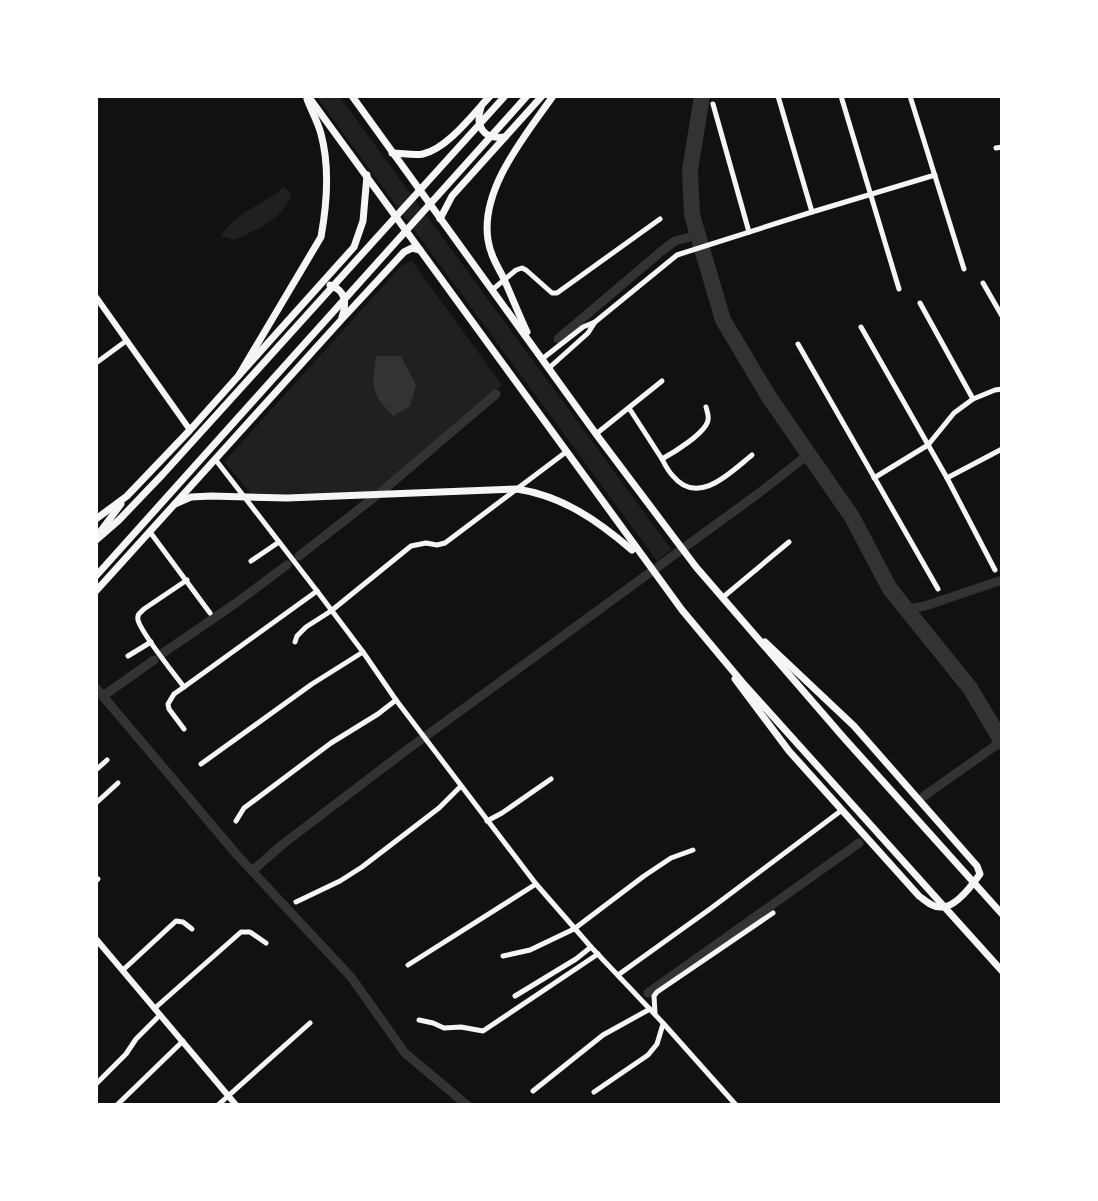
<svg xmlns="http://www.w3.org/2000/svg" width="1098" height="1201" font-family="Overpass,sans-serif">
<rect width="100%" height="100%" fill="#111"/>
<g fill="#202020">
<polygon points="316,96 339,96 671,549 657,561"/>
<path d="M 283,187 L 291,193 C 286,219 255,230 234,240 L 221,236 C 237,210 262,207 283,187 Z"/>
<polygon points="412,261 502,385 372,495 311,493 252,495 224,462 402,265"/>
</g>
<path fill="#333" d="M 376,356 L 401,356 L 416,385 L 410,406 L 393,416 C 370,391 372,389 376,356 Z"/>
<g fill="none" stroke-linecap="round" stroke-linejoin="round">
<g stroke="#333" stroke-width="9">
<polyline points="558,339 664,249 675,241 698,235"/>
<polyline points="299,556 381,492 496,394"/>
<polyline points="907,609 925,606 1002,580"/>
<polyline points="163,653 236,603 287,565"/>
<polyline points="96,688 238,856 351,977 405,1053 467,1105"/>
<polyline points="103,696 154,660"/>
<polyline points="924,796 1002,741"/>
<polyline points="252,871 283,844 404,752 759,493 809,454"/>
<polyline points="648,993 859,843"/>
</g>
<polyline stroke="#333" stroke-width="16" points="702,96 690,170 692,215 723,320 769,397 852,517 890,589 970,688 1002,742"/>
<g stroke="#f5f5f5" stroke-width="5">
<polyline points="778,96 812,212"/>
<polyline points="841,96 899,289"/>
<polyline points="910,96 964,269"/>
<polyline points="713,104 749,232"/>
<polyline points="996,148 1002,147"/>
<polyline points="983,283 1002,316"/>
<polyline points="492,290 516,270 522,268 526,270 552,293 557,293 660,219"/>
<polyline points="920,303 973,399"/>
<polyline points="595,322 677,255 812,212 935,175"/>
<polyline points="861,327 947,478 995,570"/>
<polyline points="798,344 938,589"/>
<polyline points="542,359 583,327 595,322 588,333 549,368"/>
<polyline points="96,363 126,341"/>
<path d="M 629,408 L 662,459 C 673,453 706,433 708,420 C 709,416 707,411 706,407"/>
<polyline points="596,434 662,381"/>
<polyline points="215,459 317,591 363,652 396,700 536,884 591,947 663,1023 736,1105"/>
<path d="M 662,459 C 665,465 668,471 673,476 C 698,507 731,472 752,455"/>
<polyline points="874,478 928,445 954,413 973,399 995,390 1002,389"/>
<polyline points="947,478 1002,449"/>
<polyline points="150,532 210,613"/>
<polyline points="251,561 279,542"/>
<path d="M 187,580 L 144,609 C 140,613 137,614 138,620 C 141,633 175,675 184,687 L 317,591"/>
<polyline points="722,598 789,542"/>
<polyline points="295,642 297,636 306,627 331,611 411,546 426,543 437,545 445,543 566,452"/>
<polyline points="128,656 151,642"/>
<polyline points="184,687 174,694 168,704 169,709 184,729"/>
<polyline points="201,764 312,684 363,652"/>
<polyline points="96,770 107,760"/>
<polyline points="96,803 118,783"/>
<polyline points="236,821 244,808 331,743 378,714 396,700"/>
<polyline points="487,821 502,813 551,779"/>
<polyline points="96,881 98,879"/>
<polyline points="296,902 340,881 362,867 439,808 461,786"/>
<polyline points="503,956 530,950 574,929 644,876 671,858 693,850"/>
<polyline points="408,965 536,884"/>
<polyline points="123,970 176,921 183,922 192,929"/>
<polyline points="618,975 710,909 842,810"/>
<polyline points="515,996 576,959 591,947"/>
<polyline points="155,1008 241,932 250,932 266,943"/>
<polyline points="655,1013 654,996 657,992 773,913"/>
<polyline points="419,1020 433,1023 444,1028 461,1027 483,1031 598,954"/>
<polyline points="96,1084 126,1054 136,1039 160,1015"/>
<polyline points="533,1091 603,1035 650,1009"/>
<polyline points="594,1092 648,1055 657,1044 663,1024"/>
<polyline points="117,1105 183,1041"/>
<polyline points="218,1105 310,1023"/>
</g>
<g stroke="#f5f5f5" stroke-width="6">
<polyline points="96,297 190,430"/>
<polyline points="96,939 236,1105"/>
</g>
<g stroke="#f5f5f5" stroke-width="7">
<path d="M 481,107 C 475,126 483,140 505,137"/>
<path d="M 392,153 C 402,153 414,156 423,154 C 448,148 473,114 490,96"/>
<polyline points="440,219 452,196 542,96"/>
<path d="M 330,285 C 346,291 347,302 342,317"/>
<polyline points="96,519 127,496 190,430 354,247 363,221 367,175"/>
<polyline points="100,532 121,504"/>
<polyline points="96,540 119,520 163,474 505,96"/>
<polyline points="96,576 527,96"/>
<polyline points="96,591 342,319 404,252 412,248 420,250"/>
</g>
<g stroke="#f5f5f5" stroke-width="7">
<polyline points="308,96 682,610 742,682 1002,971"/>
<polyline points="352,96 596,434 696,567 844,738 1002,914"/>
<path d="M 527,332 C 518,313 511,294 502,275 C 496,264 490,253 488,240 C 480,189 525,136 553,96"/>
<path d="M 239,375 L 321,237 C 327,204 330,167 321,134 C 318,122 311,110 307,99"/>
<path d="M 175,504 L 191,497 L 211,496 L 287,498 L 517,489 C 563,496 598,521 632,550"/>
<path d="M 735,679 L 789,751 L 919,896 C 926,901 933,908 942,907 C 956,907 973,884 980,874 L 977,866 L 854,726 L 765,642"/>
</g>
</g>
<rect width="1098" height="1201" fill="none" stroke="#ffffff" stroke-width="196"/>
</svg>
